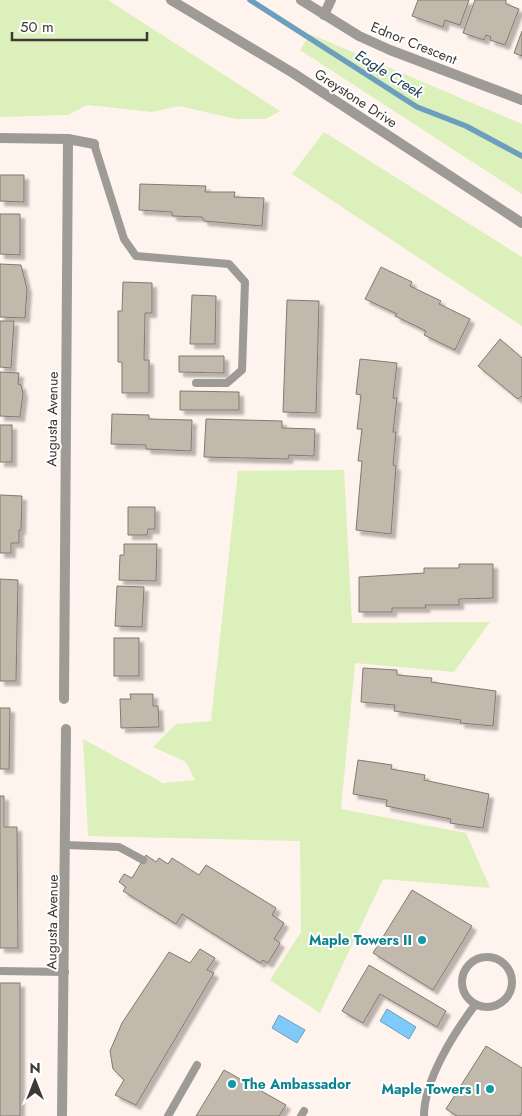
<svg xmlns="http://www.w3.org/2000/svg" width="522" height="1116" font-family="Jost,sans-serif">
<defs>
<filter id="shadow"><feDropShadow dx="4.5" dy="4.5" stdDeviation="1" flood-color="#0004"/></filter>
</defs>
<rect width="100%" height="100%" fill="#fff3ed"/>
<g fill="#dcf0bb">
<polygon points="0,0 108,0 280,111 266,119 236,119 179,106 152,112 87,105 68,115 0,117"/>
<polygon points="310,34 522,124 522,194 300,50"/>
<polygon points="324,132 522,257 522,326 292,174"/>
<polygon points="344,470 352,623 490,622 454,672 355,663 341,809 466,833 490,888 383,879 320,1013 270,980 301,932 300,841 88,836 83,739 163,783 195,780 186,762 153,747 176,724 211,721 238,471"/>
</g>
<g fill="#80caf9" stroke="#6c9ebe">
<polygon points="387,1009 416,1027 409,1039 380,1021"/>
<polygon points="279,1015 305,1030 297,1043 272,1028"/>
</g>
<g fill="none" stroke-linecap="round" stroke-linejoin="round">
<polyline stroke="#6c9ebe" stroke-width="5.5" points="250,0 417,107 466,126 522,156"/>
</g>
<g fill="#c2b9ad" stroke="#827a6f" filter="url(#shadow)">
<polygon points="418,0 469,0 460,25 445,20 443,27 412,16"/>
<polygon points="475,0 506,0 506,4 519,9 505,45 490,40 491,37 486,35 484,40 463,33"/>
<polygon points="522,31 522,56 514,53"/>
<polygon points="0,175 24,175 24,202 0,201"/>
<polygon points="140,184 206,186 205,192 235,192 234,197 264,198 262,226 204,221 202,217 172,216 172,212 139,210"/>
<polygon points="0,214 20,214 20,255 0,254"/>
<polygon points="0,264 21,265 27,289 25,318 0,317"/>
<polygon points="381,267 412,282 410,286 441,301 439,304 470,319 455,350 424,335 426,331 395,316 397,314 365,299"/>
<polygon points="123,282 152,283 152,313 145,313 144,360 149,360 149,393 122,393 122,362 118,362 118,311 122,311"/>
<polygon points="192,295 216,296 215,344 190,344"/>
<polygon points="287,300 319,301 316,413 283,412"/>
<polygon points="0,321 14,321 11,368 0,367"/>
<polygon points="500,339 522,358 522,396 518,399 478,366"/>
<polygon points="179,356 224,356 224,373 179,372"/>
<polygon points="360,359 397,363 393,398 397,398 393,432 396,432 393,465 396,466 391,534 356,530 362,461 358,461 362,429 357,429 361,395 356,394"/>
<polygon points="0,372 19,373 18,384 21,385 23,394 20,417 0,416"/>
<polygon points="180,391 239,392 239,410 180,410"/>
<polygon points="112,414 149,415 149,419 192,420 191,451 146,449 146,445 111,444"/>
<polygon points="206,419 282,421 282,428 315,429 314,456 289,455 288,459 204,457"/>
<rect x="0" y="425" width="12" height="37"/>
<polygon points="0,495 22,496 21,530 19,530 19,543 11,543 11,553 0,553"/>
<polygon points="128,507 155,507 155,529 148,529 147,535 128,535"/>
<polygon points="124,544 157,544 156,581 119,580 120,555 124,555"/>
<polygon points="459,564 493,564 493,598 459,599 459,605 425,605 426,608 392,608 392,612 359,612 359,577 424,573 424,568 459,568"/>
<polygon points="0,579 18,580 16,681 0,681"/>
<polygon points="117,586 144,587 142,627 115,626"/>
<rect x="114" y="638" width="25" height="38"/>
<polygon points="363,668 397,670 397,675 432,678 431,682 496,691 493,726 460,723 461,720 394,711 395,705 361,702"/>
<polygon points="130,694 153,694 153,706 158,706 159,727 121,728 120,699 131,699"/>
<polygon points="0,708 10,708 9,769 0,769"/>
<polygon points="358,760 392,765 391,769 425,775 424,780 489,794 483,828 450,823 451,819 386,806 387,800 353,794"/>
<polygon points="0,796 4,796 4,827 17,827 18,948 0,948"/>
<polygon points="146,855 156,862 159,858 168,864 172,858 199,875 206,865 276,908 272,915 284,923 274,939 280,943 268,963 263,960 260,963 182,914 176,924 123,891 126,887 119,882 124,874 132,878"/>
<polygon points="412,890 472,926 433,990 373,953"/>
<polygon points="200,949 215,958 207,970 214,973 136,1105 115,1095 124,1080 113,1069 110,1051 122,1023 169,952 190,963"/>
<polygon points="369,965 446,1011 437,1027 380,994 363,1023 342,1011"/>
<rect x="0" y="983" width="20" height="133"/>
<polygon points="486,1046 522,1068 522,1112 520,1116 457,1116 446,1109"/>
<polygon points="224,1070 286,1105 279,1116 196,1116"/>
</g>
<g fill="none" stroke-linecap="round" stroke-linejoin="round">
<g stroke="#9e9a95" stroke-width="8">
<polyline points="94,144 124,239 136,256 229,264 245,282 242,370 227,383 196,383"/>
<polyline points="66,845 119,847 143,860"/>
<circle cx="487" cy="982" r="25"/>
<polyline points="0,971 65,972"/>
<polyline points="168,1116 197,1065"/>
<polyline points="301,1116 304,1111"/>
<path d="M 424,1116 C 424,1080 454,1033 475,1005"/>
</g>
<g stroke="#9e9a95" stroke-width="10">
<polyline points="301,0 359,36 390,50 522,100"/>
<polyline points="324,15 331,0"/>
<polyline points="0,138 68,139 94,144"/>
<polyline points="64,699 68,139"/>
<polyline points="62,1116 66,729"/>
</g>
<polyline stroke="#9e9a95" stroke-width="10" points="171,0 293,73 522,223"/>
</g>
<g fill="#0f9aa8" stroke="#fff" stroke-width="2">
<circle cx="422" cy="940" r="5"/>
<circle cx="232" cy="1084" r="5"/>
<circle cx="490" cy="1089" r="5"/>
</g>
<g text-anchor="middle" stroke-width="4" stroke-linejoin="round" paint-order="stroke">
<g font-size="14" fill="#3e3935" stroke="#fff">
<text transform="translate(414 43) rotate(22)" y="5">Ednor Crescent</text>
<text transform="translate(356 98) rotate(33)" y="5">Greystone Drive</text>
<text transform="translate(52 419) rotate(-89)" y="5">Augusta Avenue</text>
<text transform="translate(52 922) rotate(-89)" y="5">Augusta Avenue</text>
</g>
<g font-size="14" font-weight="bold" fill="#0d838f" stroke="#fff" text-anchor="end">
<text x="412" y="945">Maple Towers II</text>
<text x="242" y="1089" text-anchor="start">The Ambassador</text>
<text x="480" y="1094">Maple Towers I</text>
</g>
<g font-size="15" font-style="italic" fill="#1a3a4f" stroke="#fff">
<text transform="translate(389 74) rotate(32)" y="5">Eagle Creek</text>
</g>
</g>
<g transform="translate(35 1081)" stroke="#ffffff" stroke-width="4" paint-order="stroke">
<path d="M0-4L9 19L0 12L-9 19Z" fill="#3e3935"/>
<text y="-8" font-size="14" font-weight="bold" text-anchor="middle" fill="#3e3935">N</text>
</g>
<path d="M12 32v8h135v-8" fill="none" stroke="#3e3935" stroke-width="2.5"/>
<text x="20" y="32" font-size="15" fill="#3e3935" stroke="#ffffff" stroke-width="4" paint-order="stroke">50 m</text>
</svg>
